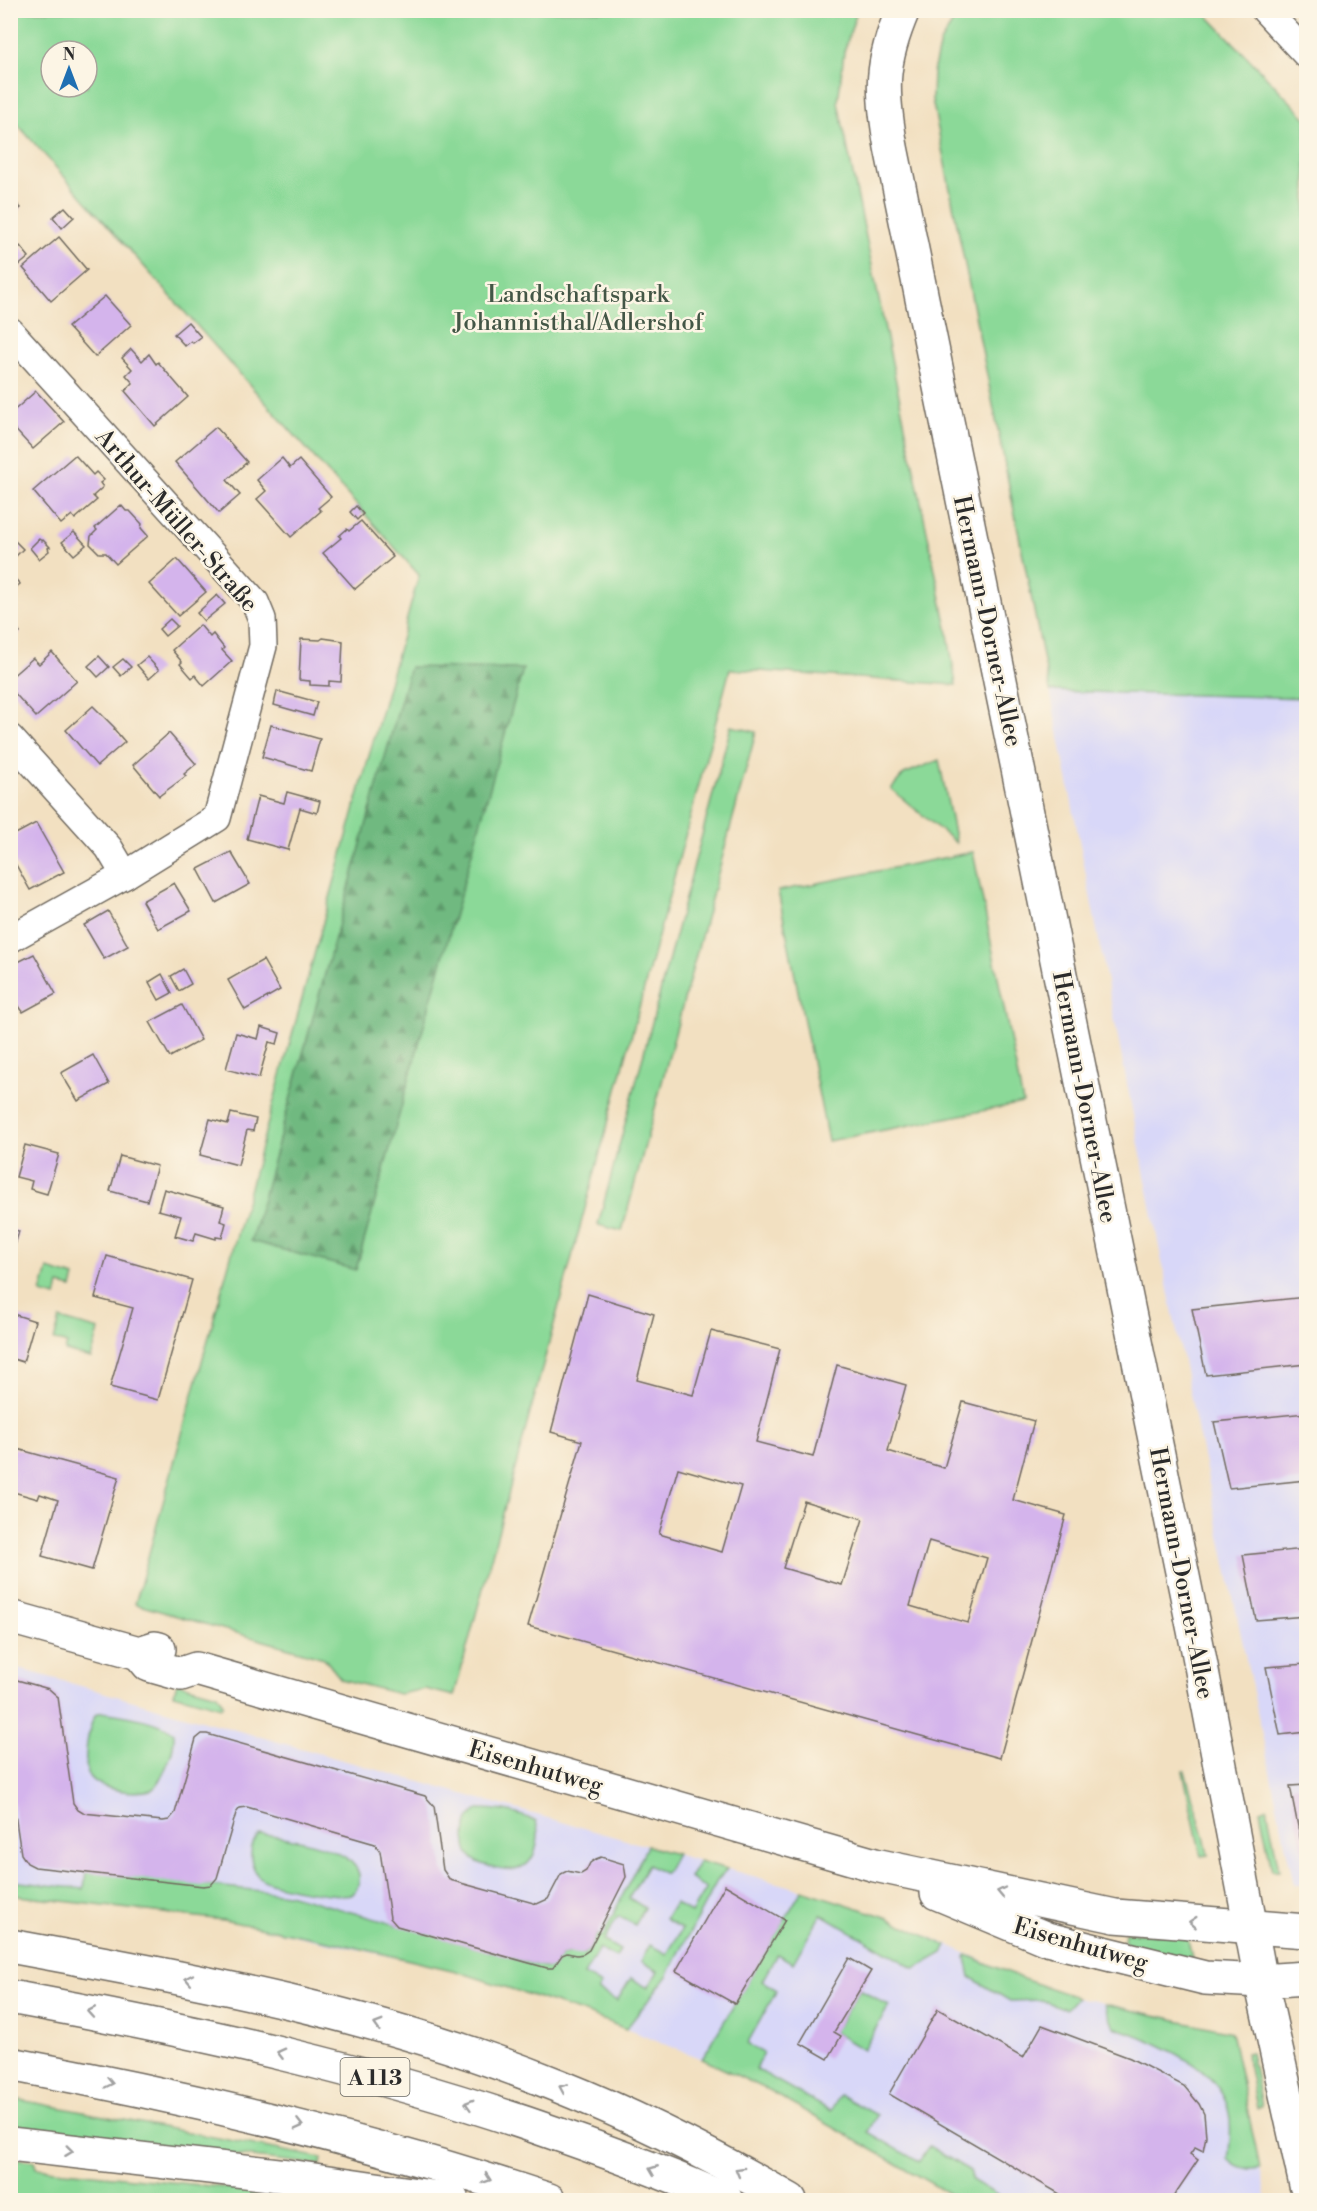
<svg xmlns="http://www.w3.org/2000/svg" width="1317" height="2211" font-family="'Libre Bodoni',serif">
<defs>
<pattern id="forest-firs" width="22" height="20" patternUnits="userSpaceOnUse" patternTransform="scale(1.5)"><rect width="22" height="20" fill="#70b980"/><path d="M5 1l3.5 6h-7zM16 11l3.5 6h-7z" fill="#5c9769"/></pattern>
</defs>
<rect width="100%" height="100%" fill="#fcf5e5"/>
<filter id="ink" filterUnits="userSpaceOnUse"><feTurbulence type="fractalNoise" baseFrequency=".0167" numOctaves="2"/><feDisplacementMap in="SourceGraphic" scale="12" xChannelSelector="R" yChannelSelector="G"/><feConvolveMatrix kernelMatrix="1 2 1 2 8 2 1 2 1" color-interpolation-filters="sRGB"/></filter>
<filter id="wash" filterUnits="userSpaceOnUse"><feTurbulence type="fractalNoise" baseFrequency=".008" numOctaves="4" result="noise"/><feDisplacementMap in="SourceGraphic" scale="24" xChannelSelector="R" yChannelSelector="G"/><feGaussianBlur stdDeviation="1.35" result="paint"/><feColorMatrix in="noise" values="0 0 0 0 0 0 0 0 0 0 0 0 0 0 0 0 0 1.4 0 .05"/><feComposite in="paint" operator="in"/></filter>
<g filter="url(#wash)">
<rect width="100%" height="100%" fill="#f2e0c1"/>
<g fill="#d8d7f8">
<polygon points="1050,691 1306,698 1306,1885 1294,1885 1161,1257"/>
<polygon points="10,1666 802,1890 886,1917 1026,1980 1077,1997 1231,2032 1267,2200 960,2200 768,2090 702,2059 585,2013 456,1971 223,1920 11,1895"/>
</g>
<g fill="#8bd998" stroke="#5b8262" stroke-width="1.5" fill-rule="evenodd">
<path d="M 10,11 L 857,11 L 844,52 L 838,102 L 947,628 L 956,685 L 730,669 L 454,1696 L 425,1689 L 399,1694 L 341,1679 L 324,1658 L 135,1604 L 419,575 L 11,117 ZM 51,51 L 87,51 L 87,87 L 51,87 Z"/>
<polygon points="960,11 1203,11 1306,118 1306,698 1050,691 932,99 933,72 940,43"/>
<polygon points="731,726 756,732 622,1231 598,1225"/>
<polygon points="939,760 956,843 891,789 904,774"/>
<polygon points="973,852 1023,1103 828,1141 778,891"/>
<polygon points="48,1269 75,1277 72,1288 59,1285 56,1297 41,1293"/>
<polygon points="60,1319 99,1330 91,1358 65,1351 67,1344 54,1340"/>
<polygon points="177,1683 217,1694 223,1704 221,1707 174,1694"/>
<path d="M 102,1712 C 120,1715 160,1720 174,1733 C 175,1752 165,1771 155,1788 C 140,1796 99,1791 89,1775 C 82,1762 88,1726 96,1714 Z"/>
<polygon points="1183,1771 1185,1771 1204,1836 1208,1855 1201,1856"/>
<polygon points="1267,1807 1279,1870 1272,1870 1260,1810"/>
<path d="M 479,1809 C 499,1809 519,1812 536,1822 C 541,1838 536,1865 517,1869 C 508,1871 498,1868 489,1866 C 481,1864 475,1862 469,1855 C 466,1850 466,1843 465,1837 C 465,1825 469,1816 479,1809 Z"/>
<path d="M 260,1834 C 285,1836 385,1851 353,1894 C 336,1897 270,1888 258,1876 C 253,1870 251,1862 251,1854 C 251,1846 253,1840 260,1834 Z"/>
<polygon points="647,1846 676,1854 665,1874 648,1865 629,1898 645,1908 635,1925 618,1916 604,1941 620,1950 616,1958 599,1949 584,1975 601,1985 598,1990 617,2001 631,1978 648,1988 658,1971 641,1961 650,1945 667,1954 682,1929 665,1919 675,1903 691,1913 706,1888 689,1878 699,1861 727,1869 717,1881 667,1976 626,2029 585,2013 456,1971 333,1942 223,1920 11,1895 11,1881 84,1889 86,1872 288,1894 547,1968 553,1967 562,1955 567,1953 583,1954 589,1950 597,1934 602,1937"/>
<polygon points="802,1890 886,1917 947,1946 943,1953 915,1969 821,1914 793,1963 777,1954 762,1981 777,1990 747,2044 763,2053 756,2069 831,2111 840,2095 877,2115 868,2132 919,2162 929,2146 970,2171 972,2180 1005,2200 960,2200 768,2090 702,2059"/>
<polygon points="1125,1932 1187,1935 1192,1959 1127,1944 1124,1941"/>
<polygon points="967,1955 1026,1980 1077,1997 1066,2009 1041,2000 1010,2001 970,1977 966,1957"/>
<polygon points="860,1989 889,2006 863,2050 834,2032"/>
<path d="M 1104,2004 L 1231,2032 L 1260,2168 C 1247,2170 1238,2170 1228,2159 C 1230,2145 1232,2127 1229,2113 C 1221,2067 1153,2040 1114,2027 Z"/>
<polygon points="1251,2052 1262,2107 1257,2108 1246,2053"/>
<polygon points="10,2098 322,2158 321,2165 11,2129"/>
<polygon points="11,2158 34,2161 36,2168 345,2200 11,2200"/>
</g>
<polygon fill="url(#forest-firs)" stroke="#4e7256" stroke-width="1.5" points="410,667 523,669 356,1270 251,1241"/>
<g id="blocks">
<g fill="#d4b4ec" fill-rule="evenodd">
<polygon points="10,197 21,208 10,217"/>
<polygon points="65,207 74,217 62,228 53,217"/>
<polygon points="59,237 87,270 51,301 23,268"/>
<polygon points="20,246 29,257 10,273 10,255"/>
<polygon points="105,296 131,325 95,357 68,327"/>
<polygon points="188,322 201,337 193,343 191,341 185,346 174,334"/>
<polygon points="131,349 142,361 149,354 156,364 158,362 188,397 155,426 125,391 133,383 126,375 132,369 122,358"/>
<polygon points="36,391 64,422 33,449 10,424 10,414"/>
<polygon points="216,427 247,462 227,480 240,495 219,513 175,462"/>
<polygon points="75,455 93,475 96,472 104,480 100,483 103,487 93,496 97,500 75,519 72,515 61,524 33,491"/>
<polygon points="282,458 290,468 299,460 331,497 318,508 321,511 291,537 257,499 266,491 257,480"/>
<polygon points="121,505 126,511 130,511 142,524 141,528 148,536 116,564 106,553 99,553 90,544 91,536 97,530 95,528"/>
<polygon points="356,506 363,514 357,520 350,512"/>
<polygon points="361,521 393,557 355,589 323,553 341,538 339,536 347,529 349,531"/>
<polygon points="74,532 86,545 74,555 62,542"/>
<polygon points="10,536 23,549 13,559 10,556"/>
<polygon points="39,539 42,541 43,540 50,547 48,548 49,551 39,559 30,548"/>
<polygon points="177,559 206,592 178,616 149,584"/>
<polygon points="10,574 20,584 10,592"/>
<polygon points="217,595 225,604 204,621 197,613"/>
<polygon points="170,619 177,626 165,636 159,629"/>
<polygon points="10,621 20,633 10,641"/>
<polygon points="200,625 210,637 213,634 224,648 222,650 232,661 204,686 195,675 192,678 180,664 182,662 172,650"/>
<polygon points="323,638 343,641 341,682 329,681 329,686 310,685 310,681 299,680 301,639 320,640"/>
<polygon points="52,652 77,681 36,717 10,688 10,678 33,658 39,664"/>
<polygon points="99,656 109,667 98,677 88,666"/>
<polygon points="147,657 159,670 149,679 137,665"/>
<polygon points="123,659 131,667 121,676 113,667"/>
<polygon points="277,691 317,702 313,716 274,705"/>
<polygon points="93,706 115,728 114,729 125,742 97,766 66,730"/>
<polygon points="271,725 320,739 311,771 262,757"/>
<polygon points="169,733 196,764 184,774 186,776 159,796 133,765"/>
<polygon points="287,792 320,801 317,813 300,808 288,850 247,839 258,796 284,803"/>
<polygon points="36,823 64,872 30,890 10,854 10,837"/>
<polygon points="231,852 250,884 216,903 198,869"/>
<polygon points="174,883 191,911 158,929 142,901"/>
<polygon points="108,911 128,946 104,959 84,925"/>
<polygon points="34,954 56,994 23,1012 19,1006 10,1011 10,997 13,995 10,990 10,966"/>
<polygon points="263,960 280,990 245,1010 228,980"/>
<polygon points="183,969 191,984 179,991 171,976"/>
<polygon points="162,974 172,993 159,1000 149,982"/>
<polygon points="182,1005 201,1040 170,1057 150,1022"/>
<polygon points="261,1027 280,1033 277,1044 269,1042 259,1078 226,1069 236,1033 258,1039"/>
<polygon points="93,1055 109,1084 78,1101 61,1073"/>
<polygon points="231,1113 256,1119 253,1131 247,1130 238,1165 200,1155 210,1119 228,1124"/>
<polygon points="25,1145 59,1154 47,1194 30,1189 32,1181 16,1177"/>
<polygon points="120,1156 157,1166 147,1201 110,1191"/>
<polygon points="164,1189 224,1206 220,1221 226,1223 222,1238 216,1237 216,1239 196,1233 193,1241 175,1236 181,1216 158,1210"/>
<polygon points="10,1229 19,1231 11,1260 10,1259"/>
<polygon points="107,1256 192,1280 158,1400 110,1387 133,1308 95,1298"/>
<path d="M 588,1294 L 654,1314 L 637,1380 L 693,1395 L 711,1331 L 780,1349 L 756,1442 L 813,1457 L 837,1365 L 906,1385 L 888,1451 L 944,1468 L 963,1402 L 1034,1421 L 1013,1500 L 1066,1515 L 1000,1758 L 528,1626 L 582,1441 L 551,1432 ZM 678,1468 L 741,1486 L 722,1552 L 659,1534 ZM 804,1501 L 863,1519 L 842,1585 L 783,1568 ZM 929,1541 L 987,1558 L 968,1623 L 910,1606 Z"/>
<polygon points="1306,1297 1306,1364 1206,1375 1192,1309"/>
<polygon points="10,1313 35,1321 23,1362 10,1358"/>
<polygon points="1306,1413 1306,1480 1229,1488 1214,1422"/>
<polygon points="10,1447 119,1477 92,1570 42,1556 58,1500 40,1494 38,1499 10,1491"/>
<polygon points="1306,1549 1306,1616 1256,1620 1243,1555"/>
<polygon points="1306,1664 1306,1732 1280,1735 1266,1667"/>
<polygon points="10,1678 49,1689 58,1697 73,1803 78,1810 83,1813 163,1821 169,1820 175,1813 196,1739 202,1734 207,1734 425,1796 434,1806 443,1870 450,1880 537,1904 548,1899 561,1874 567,1871 581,1874 586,1871 590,1863 596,1859 601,1857 624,1864 626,1877 589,1950 583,1954 577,1955 567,1953 562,1955 553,1968 547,1968 397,1926 390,1918 380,1851 375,1844 247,1807 240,1808 236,1813 217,1878 211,1885 203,1886 35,1867 27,1863 21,1854 10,1780"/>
<polygon points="1306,1785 1306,1862 1305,1862 1290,1786"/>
<polygon points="725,1885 785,1920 735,2004 676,1971"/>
<polygon points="849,1958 871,1971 834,2032 841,2036 828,2059 800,2043"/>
<polygon points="938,2009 1023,2058 1042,2025 1130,2058 1184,2086 1199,2104 1204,2114 1206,2136 1203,2151 1195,2147 1190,2154 1198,2160 1171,2200 1070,2200 889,2094"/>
</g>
</g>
</g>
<g filter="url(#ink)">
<use href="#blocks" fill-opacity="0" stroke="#716a60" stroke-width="1.5"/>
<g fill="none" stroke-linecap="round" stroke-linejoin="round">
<defs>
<g id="street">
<polyline points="1265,10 1306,54"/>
<polyline points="10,331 255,602 262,619 263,646 217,818 125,875 10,939"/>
<polyline points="10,738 109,848 125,875"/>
</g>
<g id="secondary">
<path d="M 903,10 C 880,64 881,90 891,147 L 1198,1650 L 1261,1981 L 1306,2185"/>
<polyline points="10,1617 139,1653 155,1648 159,1649"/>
<polyline points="139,1653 149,1665 170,1671 181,1674 196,1669 875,1865 1115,1916 1306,1931"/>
<polyline points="937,1893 1047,1939 1205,1978 1261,1981 1306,1978"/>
</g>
<g id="highway">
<path d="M 10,1946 C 196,1980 383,2014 559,2086 C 639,2118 715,2157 790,2200"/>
<path d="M 10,1997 C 196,2031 379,2071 557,2134 C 614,2154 672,2175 726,2200"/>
<path d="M 10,2064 C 193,2098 373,2141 549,2200"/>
<polyline points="10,2144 287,2176 452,2200"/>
</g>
</defs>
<use href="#street" stroke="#716a60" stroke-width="30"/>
<use href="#secondary" stroke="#716a60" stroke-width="36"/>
<use href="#highway" stroke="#716a60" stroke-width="36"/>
<use href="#street" stroke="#fff" stroke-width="27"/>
<use href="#secondary" stroke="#fff" stroke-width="33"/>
<use href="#highway" stroke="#fff" stroke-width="33"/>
</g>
<defs><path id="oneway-chevron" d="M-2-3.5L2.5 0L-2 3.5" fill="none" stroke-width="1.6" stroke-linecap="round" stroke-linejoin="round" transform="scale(1.5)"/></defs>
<g stroke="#a0a0a0">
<use href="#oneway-chevron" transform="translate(1001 1892) rotate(-168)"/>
<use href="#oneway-chevron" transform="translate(1193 1922) rotate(-176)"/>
<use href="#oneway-chevron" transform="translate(189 1979) rotate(-168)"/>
<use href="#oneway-chevron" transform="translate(91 2012) rotate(-170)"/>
<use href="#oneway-chevron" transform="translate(378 2025) rotate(-164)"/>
<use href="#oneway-chevron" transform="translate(281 2053) rotate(-166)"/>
<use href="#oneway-chevron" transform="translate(109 2083) rotate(12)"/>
<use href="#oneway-chevron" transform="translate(563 2088) rotate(-157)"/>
<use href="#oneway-chevron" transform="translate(469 2104) rotate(-164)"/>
<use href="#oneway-chevron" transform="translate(299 2125) rotate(14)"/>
<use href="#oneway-chevron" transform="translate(69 2151) rotate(7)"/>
<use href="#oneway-chevron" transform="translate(653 2170) rotate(-158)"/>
<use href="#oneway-chevron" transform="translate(739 2171) rotate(-150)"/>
<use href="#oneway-chevron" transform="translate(487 2179) rotate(19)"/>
</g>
</g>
<g text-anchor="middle" stroke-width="5" stroke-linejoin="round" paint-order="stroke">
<rect fill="#fcf5e5" stroke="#6a6863" stroke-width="1.5" x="340.5" y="2058" width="69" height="38" rx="4.5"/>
<g font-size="22" font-weight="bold" fill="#2b2b2b">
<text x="375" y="2085">A 113</text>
</g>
<g font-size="24" fill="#435646" stroke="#fcf5e5">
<text x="578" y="302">Landschaftspark<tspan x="578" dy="28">Johannisthal/Adlershof</tspan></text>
</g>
<g font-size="24" fill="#2b2b2b" stroke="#fcf5e5">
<text transform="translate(177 520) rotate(49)" y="8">Arthur-Müller-Straße</text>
<text transform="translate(988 621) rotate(78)" y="8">Hermann-Dorner-Allee</text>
<text transform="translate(1085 1097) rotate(79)" y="8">Hermann-Dorner-Allee</text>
<text transform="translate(1182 1573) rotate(79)" y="8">Hermann-Dorner-Allee</text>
<text transform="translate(536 1767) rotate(16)" y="8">Eisenhutweg</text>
<text transform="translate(1081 1944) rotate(16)" y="8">Eisenhutweg</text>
</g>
</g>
<rect width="1317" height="2211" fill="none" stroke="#fcf5e5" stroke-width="36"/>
<g transform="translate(69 69)"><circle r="28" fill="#fcf5e5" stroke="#a8a49b" stroke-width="1.5"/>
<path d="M0-4.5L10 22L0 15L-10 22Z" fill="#1f6fb2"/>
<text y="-9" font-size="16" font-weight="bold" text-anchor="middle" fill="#2b2b2b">N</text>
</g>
</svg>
